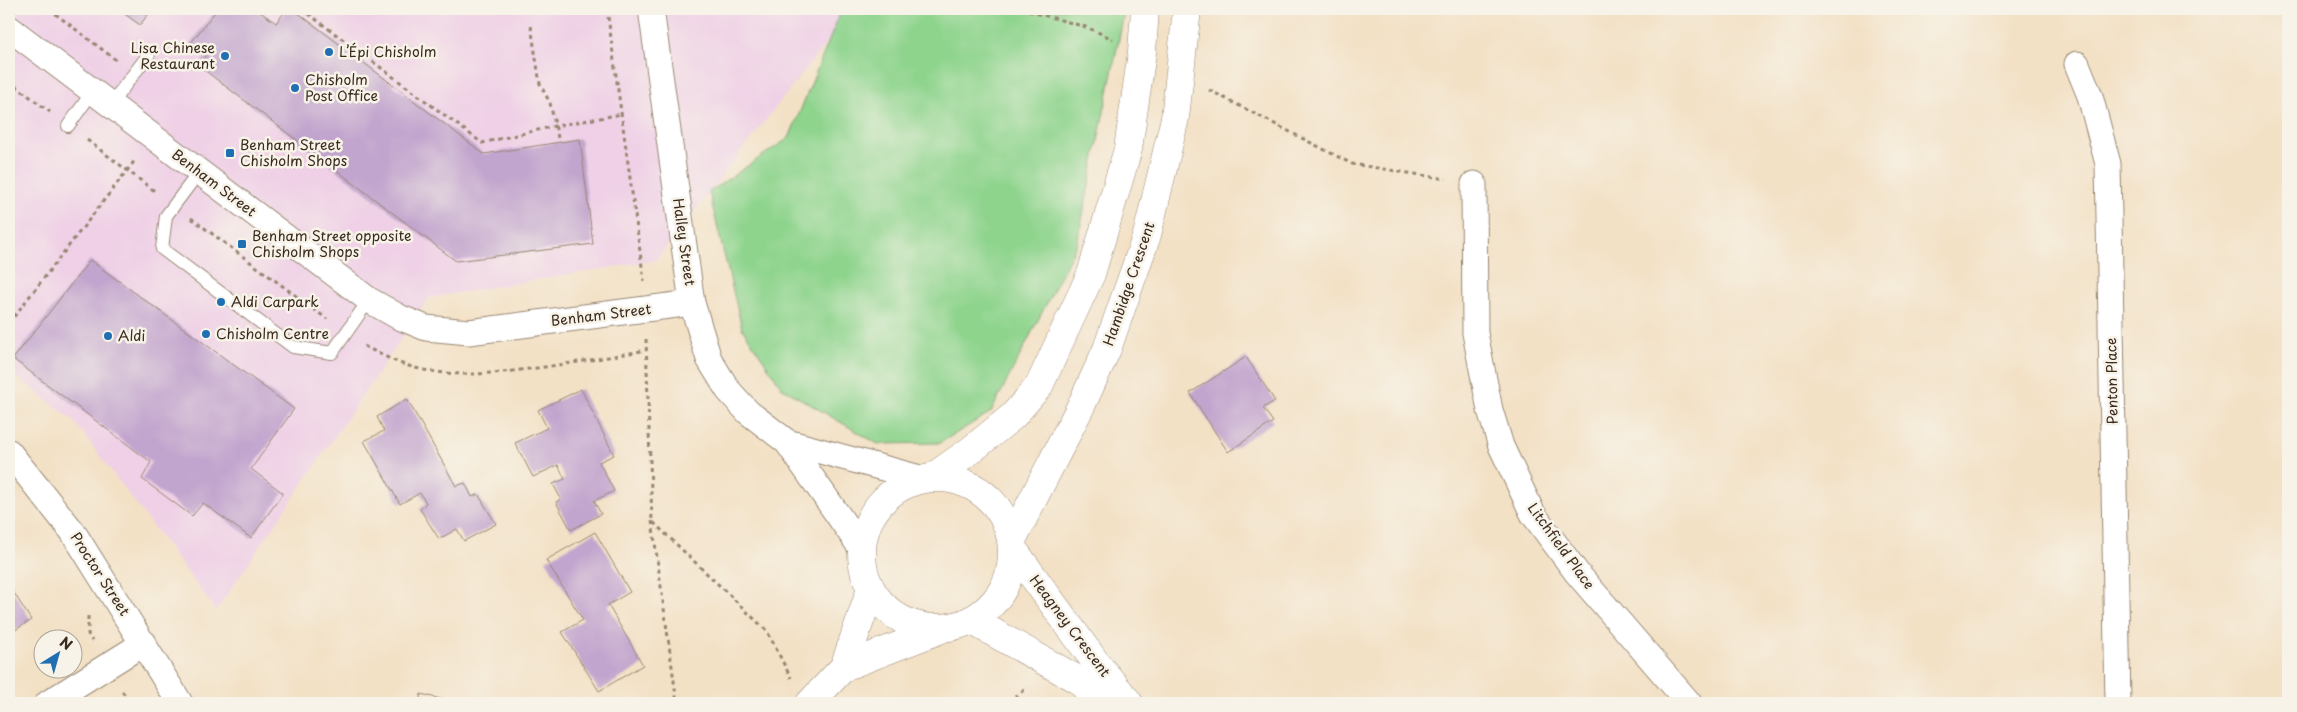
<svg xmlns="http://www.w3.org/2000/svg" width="2297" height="712" font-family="'Playpen Sans',sans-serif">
<rect width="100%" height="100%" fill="#f7f3e8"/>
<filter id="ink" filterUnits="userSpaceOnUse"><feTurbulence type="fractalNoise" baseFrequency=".02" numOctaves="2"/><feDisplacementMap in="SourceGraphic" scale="10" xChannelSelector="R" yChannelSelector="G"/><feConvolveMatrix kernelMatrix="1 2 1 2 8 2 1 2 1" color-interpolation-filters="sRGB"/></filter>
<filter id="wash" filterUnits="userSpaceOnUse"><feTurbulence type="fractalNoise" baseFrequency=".0096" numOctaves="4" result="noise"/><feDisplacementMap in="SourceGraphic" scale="20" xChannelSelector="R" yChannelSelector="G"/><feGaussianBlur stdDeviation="1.12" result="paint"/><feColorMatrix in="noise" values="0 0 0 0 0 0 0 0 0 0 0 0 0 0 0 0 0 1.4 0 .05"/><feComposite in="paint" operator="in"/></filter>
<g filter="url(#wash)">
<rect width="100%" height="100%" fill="#f3e1c6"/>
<polygon fill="#efd0e6" points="9,9 853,9 656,260 429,298 216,611 73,420 9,371"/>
<polygon fill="#8ed48d" stroke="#647f56" points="842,9 1125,9 1077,244 991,412 940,443 878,444 782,388 742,328 709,192 789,138"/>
<g id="blocks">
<g fill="#c2a5ce">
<polygon points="118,9 152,9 140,25"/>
<polygon points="217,9 256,9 276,23 287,9 293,9 484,154 580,139 593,244 456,261 199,66 206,56 190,44"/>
<polygon points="90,260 294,409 251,469 283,493 251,538 203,503 192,516 142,479 151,462 13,359"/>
<polygon points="1246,357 1275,401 1263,408 1273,422 1228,452 1190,393"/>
<polygon points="581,389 614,455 599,462 614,491 594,501 601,514 571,530 556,502 561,499 553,484 565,479 558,465 533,477 515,443 547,428 538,410"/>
<polygon points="407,399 456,486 465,483 472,497 478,494 496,524 464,541 457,529 439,539 420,509 426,503 420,493 400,504 364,441 384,431 377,417"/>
<polygon points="595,532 630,592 608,605 643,665 599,691 562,632 583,620 546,560"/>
<polygon points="9,585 31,620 9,634"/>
<polygon points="421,694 456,703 419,703"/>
</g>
</g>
</g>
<g filter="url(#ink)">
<use href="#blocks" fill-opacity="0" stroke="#978672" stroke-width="1"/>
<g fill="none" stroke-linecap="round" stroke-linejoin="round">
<defs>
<g id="lane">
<polyline points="110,105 149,54"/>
<polyline points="68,126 93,91"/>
<polyline points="199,172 166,216 162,249 293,347 332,353 369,300"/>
</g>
<g id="street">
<polyline points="651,9 692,303 709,359 728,390 748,412 787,442 861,548"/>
<polyline points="9,28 369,300 399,317 426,328 469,332 692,303"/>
<polyline points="2077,64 2090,96 2108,164 2118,703"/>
<polyline points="1474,184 1475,333 1490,410 1501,446 1533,514 1577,573 1689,703"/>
<polyline points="787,442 920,478"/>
<polyline points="9,452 73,532 180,703"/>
<polyline points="48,703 144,643"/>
</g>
<g id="secondary">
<polyline points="933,477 971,450 1013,416 1039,386 1091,274 1128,149 1142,52 1145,9"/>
<circle cx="937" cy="553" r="75"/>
<polyline points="1012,540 1082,404 1107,349 1147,235 1175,118 1187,9"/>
<polyline points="1013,549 1097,664 1129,703"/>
<polyline points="971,620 1080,681 1099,703"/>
<polyline points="844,667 939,630"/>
<polyline points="810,703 844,667 871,589"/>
</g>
</defs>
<use href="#lane" stroke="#978672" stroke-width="14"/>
<use href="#street" stroke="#978672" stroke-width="27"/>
<use href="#secondary" stroke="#978672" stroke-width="29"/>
<g stroke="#978672" stroke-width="3" stroke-dasharray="4 4" stroke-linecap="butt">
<polyline points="49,9 116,60"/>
<polyline points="302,9 482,143 555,126 622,114"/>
<polyline points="607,9 644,281"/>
<polyline points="1021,9 1086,27 1113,39"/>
<polyline points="531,26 540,84 550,103 559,142"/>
<polyline points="9,81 50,112"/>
<polyline points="1209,90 1352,164 1446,179"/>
<polyline points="87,140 156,192"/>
<polyline points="191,218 327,319"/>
<polyline points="9,323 136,159"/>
<polyline points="646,339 652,521 767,631 791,678"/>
<path d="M 364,346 C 382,355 400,365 420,369 C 461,378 497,373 537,368 C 574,363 610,357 646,350"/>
<polyline points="652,521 677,703"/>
<polyline points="88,616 88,634 92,641"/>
<polyline points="122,691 127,698 137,703"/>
<polyline points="1009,703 1027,687"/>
</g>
<use href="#lane" stroke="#fff" stroke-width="12"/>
<use href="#street" stroke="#fff" stroke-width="25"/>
<use href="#secondary" stroke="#fff" stroke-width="28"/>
</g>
</g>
<g fill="#1f6fb2" stroke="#f7f3e8" stroke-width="2">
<circle cx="329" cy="52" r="5"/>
<circle cx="225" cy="56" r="5"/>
<circle cx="295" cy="88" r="5"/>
<rect x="225" y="148" width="10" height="10" rx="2.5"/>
<rect x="237" y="239" width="10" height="10" rx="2.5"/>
<circle cx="221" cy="302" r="5"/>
<circle cx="206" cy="334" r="5"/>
<circle cx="108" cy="336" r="5"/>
</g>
<g text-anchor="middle" stroke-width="5" stroke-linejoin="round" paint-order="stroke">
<g font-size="14" fill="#3b2a1e" stroke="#f7f3e8" text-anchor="start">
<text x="215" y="53" text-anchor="end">Lisa Chinese<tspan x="215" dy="16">Restaurant</tspan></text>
<text x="339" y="57">L’Épi Chisholm</text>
<text x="305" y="85">Chisholm<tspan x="305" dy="16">Post Office</tspan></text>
<text x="240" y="150">Benham Street<tspan x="240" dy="16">Chisholm Shops</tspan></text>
<text x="252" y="241">Benham Street opposite<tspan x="252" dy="16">Chisholm Shops</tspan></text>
<text x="231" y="307">Aldi Carpark</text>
<text x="216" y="339">Chisholm Centre</text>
<text x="118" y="341">Aldi</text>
</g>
<g font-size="14" fill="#3b2a1e" stroke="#f7f3e8">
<text transform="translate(214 183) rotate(37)" y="5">Benham Street</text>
<text transform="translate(684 242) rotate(82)" y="5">Halley Street</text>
<text transform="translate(1129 284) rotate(-71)" y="5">Hambidge Crescent</text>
<text transform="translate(601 315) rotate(-7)" y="5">Benham Street</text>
<text transform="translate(2112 381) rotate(-91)" y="5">Penton Place</text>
<text transform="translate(1561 546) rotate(54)" y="5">Litchfield Place</text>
<text transform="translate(100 574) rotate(57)" y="5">Proctor Street</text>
<text transform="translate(1070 626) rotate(53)" y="5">Heagney Crescent</text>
</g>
</g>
<rect width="2297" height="712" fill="none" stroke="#f7f3e8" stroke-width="30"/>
<g transform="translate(58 654) rotate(37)"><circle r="24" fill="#f7f3e8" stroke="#aca397"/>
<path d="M0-4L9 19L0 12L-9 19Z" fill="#1f6fb2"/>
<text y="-8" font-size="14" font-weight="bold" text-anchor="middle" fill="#3b2a1e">N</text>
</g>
</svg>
